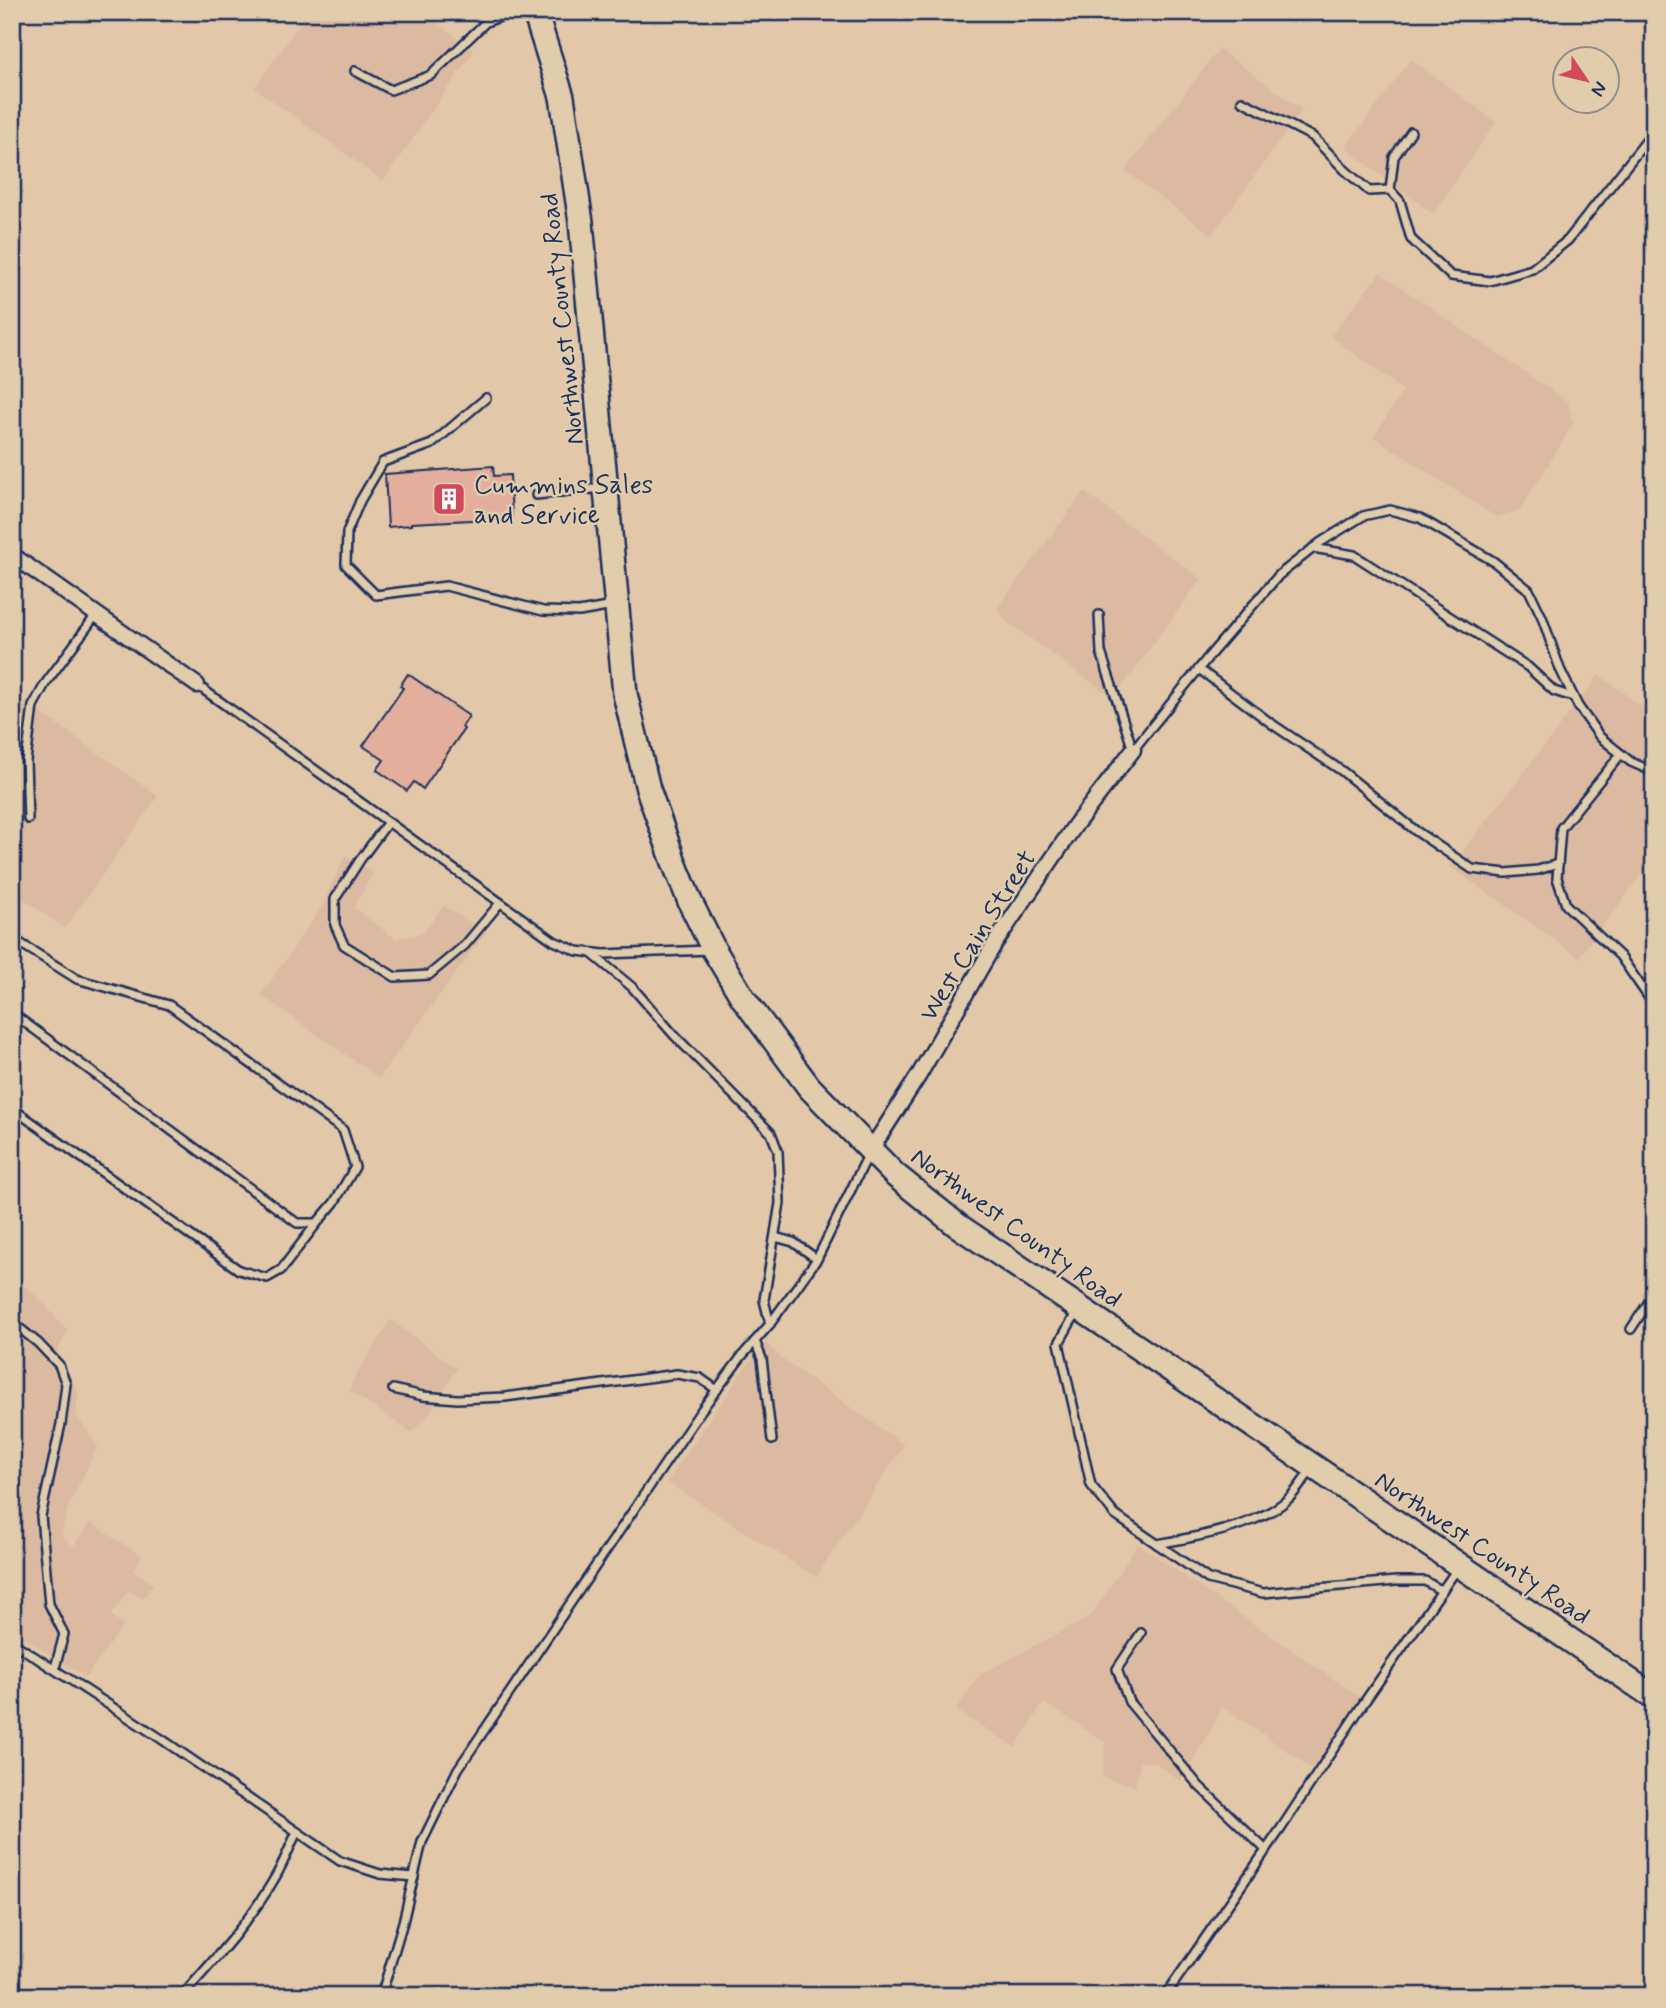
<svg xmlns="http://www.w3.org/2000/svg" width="1666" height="2008" font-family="Mynerve,sans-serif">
<rect width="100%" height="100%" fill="#e2c7a8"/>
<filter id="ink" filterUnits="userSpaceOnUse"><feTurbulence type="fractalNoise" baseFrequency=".0143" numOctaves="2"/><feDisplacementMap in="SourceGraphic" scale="14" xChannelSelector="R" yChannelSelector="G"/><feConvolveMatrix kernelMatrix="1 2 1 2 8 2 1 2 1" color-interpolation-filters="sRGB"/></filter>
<g filter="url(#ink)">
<g fill="#dbbaa1">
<polygon points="308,12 422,12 474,51 383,181 255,88"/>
<polygon points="1219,49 1302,110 1212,235 1125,171"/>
<polygon points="1411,59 1496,122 1433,214 1345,148"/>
<polygon points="1380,273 1568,402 1573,424 1521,509 1496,517 1374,437 1403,390 1331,336"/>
<polygon points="1084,492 1201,579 1121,688 1104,691 1006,621 997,608"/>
<polygon points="1599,675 1654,715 1654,858 1579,957 1451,867"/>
<polygon points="26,702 158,796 65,928 12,891 12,722"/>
<polygon points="345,856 373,872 354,908 396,939 422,934 444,906 486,932 379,1078 261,995 322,907"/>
<polygon points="12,1278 35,1294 68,1331 57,1351 78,1392 76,1415 98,1446 67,1509 62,1535 73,1546 91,1523 142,1556 133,1570 153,1584 143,1598 128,1591 111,1615 124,1625 86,1677 12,1630"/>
<polygon points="391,1320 457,1369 427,1417 411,1432 350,1391 354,1378"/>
<polygon points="766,1342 779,1357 904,1445 816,1577 667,1482 751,1359"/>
<polygon points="1138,1544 1362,1699 1314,1770 1222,1706 1215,1724 1180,1781 1155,1762 1140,1762 1135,1786 1102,1777 1106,1743 1044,1702 1015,1747 956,1710 978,1676 1091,1616"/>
</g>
<g fill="#e4ae9c" stroke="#1b2f5e" stroke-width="2">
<polygon points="493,466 494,476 510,475 512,518 411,523 411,525 388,527 385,474"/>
<polygon points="408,674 469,716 462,727 464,729 423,789 414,782 407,791 377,770 384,760 363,746 403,688 400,686"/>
</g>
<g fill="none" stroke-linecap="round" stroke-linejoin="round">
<defs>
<g id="service">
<polyline points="355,71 391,90 431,75 486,22 513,12"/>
<polyline points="1242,101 1313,137 1345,170 1369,191 1390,190 1400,201 1411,239 1451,276 1490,281 1532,269 1568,240 1654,131"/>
<polyline points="1390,190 1394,157 1411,132"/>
<polyline points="486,398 432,444 383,462 360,501 347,532 346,565 376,595 446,586 543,611 579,612 613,606"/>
<polyline points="536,495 602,488"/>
<polyline points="1313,548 1354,555 1528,667 1554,691 1573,697"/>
<polyline points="1099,615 1101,652 1133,750"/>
<polyline points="1199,669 1272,724 1342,771 1416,831 1472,869 1506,873 1538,870 1558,864"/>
<polyline points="197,685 554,941 577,951 604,954 710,950"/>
<polyline points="1133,750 1210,655 1279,575 1321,542 1363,516 1390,510 1420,518 1493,561 1529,590 1542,617 1560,669 1578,706 1600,737 1631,762 1654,772"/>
<polyline points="1621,754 1561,828 1557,878 1566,905 1620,956 1654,1005"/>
<polyline points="28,819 26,761 33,706 45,684 96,615"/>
<polyline points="388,822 360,860 335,899 335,925 344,945 395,977 429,975 465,945 500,903"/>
<polyline points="12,938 77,979 169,1005 343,1130 355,1167 334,1203 317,1223 297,1223 12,1013"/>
<polyline points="591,953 632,987 674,1035 771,1133 778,1151 780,1203 764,1300 770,1324"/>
<polyline points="12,1108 239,1270 267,1278 281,1270 317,1223"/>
<polyline points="775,1237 793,1242 817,1259"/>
<polyline points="1077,1311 1059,1343 1091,1485 1115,1515 1208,1579 1263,1593 1396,1581 1425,1581 1442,1591"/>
<polyline points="12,1322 38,1343 59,1365 66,1384 61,1424 41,1516 49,1604 64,1634 55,1668"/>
<polyline points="1631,1329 1654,1294"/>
<polyline points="755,1341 762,1359 772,1440"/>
<polyline points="393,1389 423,1396 457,1399 505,1397 677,1374 700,1378 717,1390"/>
<path d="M 1157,1544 C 1196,1537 1256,1527 1287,1500 C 1296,1493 1304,1479 1311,1470"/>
<polyline points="1141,1633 1117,1669 1129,1702 1199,1786 1266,1850"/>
<polyline points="12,1642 160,1738 340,1861 380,1874 414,1877"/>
<path d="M 182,1996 C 216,1958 251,1920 276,1876 C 284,1862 290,1846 297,1832"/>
<polyline points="381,1996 403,1922 422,1842 458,1769 700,1412 742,1356 770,1324 817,1259 869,1153"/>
<polyline points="1165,1996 1282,1827 1363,1704 1457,1569"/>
</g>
<g id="minor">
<polyline points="12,555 197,685"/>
<polyline points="870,1151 919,1075 995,943 1076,824 1133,750"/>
</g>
<polyline id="trunk" points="535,12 562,97 581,222 625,694 648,789 675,865 691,904 714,950 743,998 809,1087 895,1175 957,1225 1654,1697"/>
</defs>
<use href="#service" stroke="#1b2f5e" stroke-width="12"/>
<use href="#minor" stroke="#1b2f5e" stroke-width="19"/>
<use href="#trunk" stroke="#1b2f5e" stroke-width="28"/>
<use href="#service" stroke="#e1ccab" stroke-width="7"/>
<use href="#minor" stroke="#e1ccab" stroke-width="14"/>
<use href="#trunk" stroke="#e1ccab" stroke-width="23"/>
</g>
</g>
<defs>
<symbol id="building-square" viewBox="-11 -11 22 22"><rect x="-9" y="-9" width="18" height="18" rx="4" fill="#d1495b" stroke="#e1ccab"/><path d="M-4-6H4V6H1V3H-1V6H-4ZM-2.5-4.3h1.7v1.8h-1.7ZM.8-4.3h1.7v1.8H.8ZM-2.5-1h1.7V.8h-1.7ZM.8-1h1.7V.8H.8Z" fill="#fff"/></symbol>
</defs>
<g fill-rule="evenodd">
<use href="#building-square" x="430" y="480" width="38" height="38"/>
</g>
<g text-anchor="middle" stroke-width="5" stroke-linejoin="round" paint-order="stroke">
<g font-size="26" fill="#1b2f5e" stroke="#e1ccab">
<text transform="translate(561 319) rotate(-96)" y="9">Northwest County Road</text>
<text transform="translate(977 935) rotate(-58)" y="9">West Cain Street</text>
<text transform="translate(1017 1227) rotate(36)" y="9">Northwest County Road</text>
<text transform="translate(1483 1547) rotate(34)" y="9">Northwest County Road</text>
</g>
<g font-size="26" fill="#1b2f5e" stroke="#e1ccab" text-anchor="start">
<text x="474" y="493">Cummins Sales<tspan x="474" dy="30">and Service</tspan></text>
</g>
</g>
<rect width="1666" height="2008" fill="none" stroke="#e1ccab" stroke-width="42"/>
<rect x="21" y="21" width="1624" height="1966" fill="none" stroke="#1b2f5e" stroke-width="2.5" filter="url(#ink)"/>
<g transform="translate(1586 80) rotate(125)"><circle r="33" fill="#e1ccab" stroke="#928d8c" stroke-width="2"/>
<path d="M0-5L12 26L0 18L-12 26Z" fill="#d1495b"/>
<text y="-10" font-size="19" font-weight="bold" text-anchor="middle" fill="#1b2f5e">N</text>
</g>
</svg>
